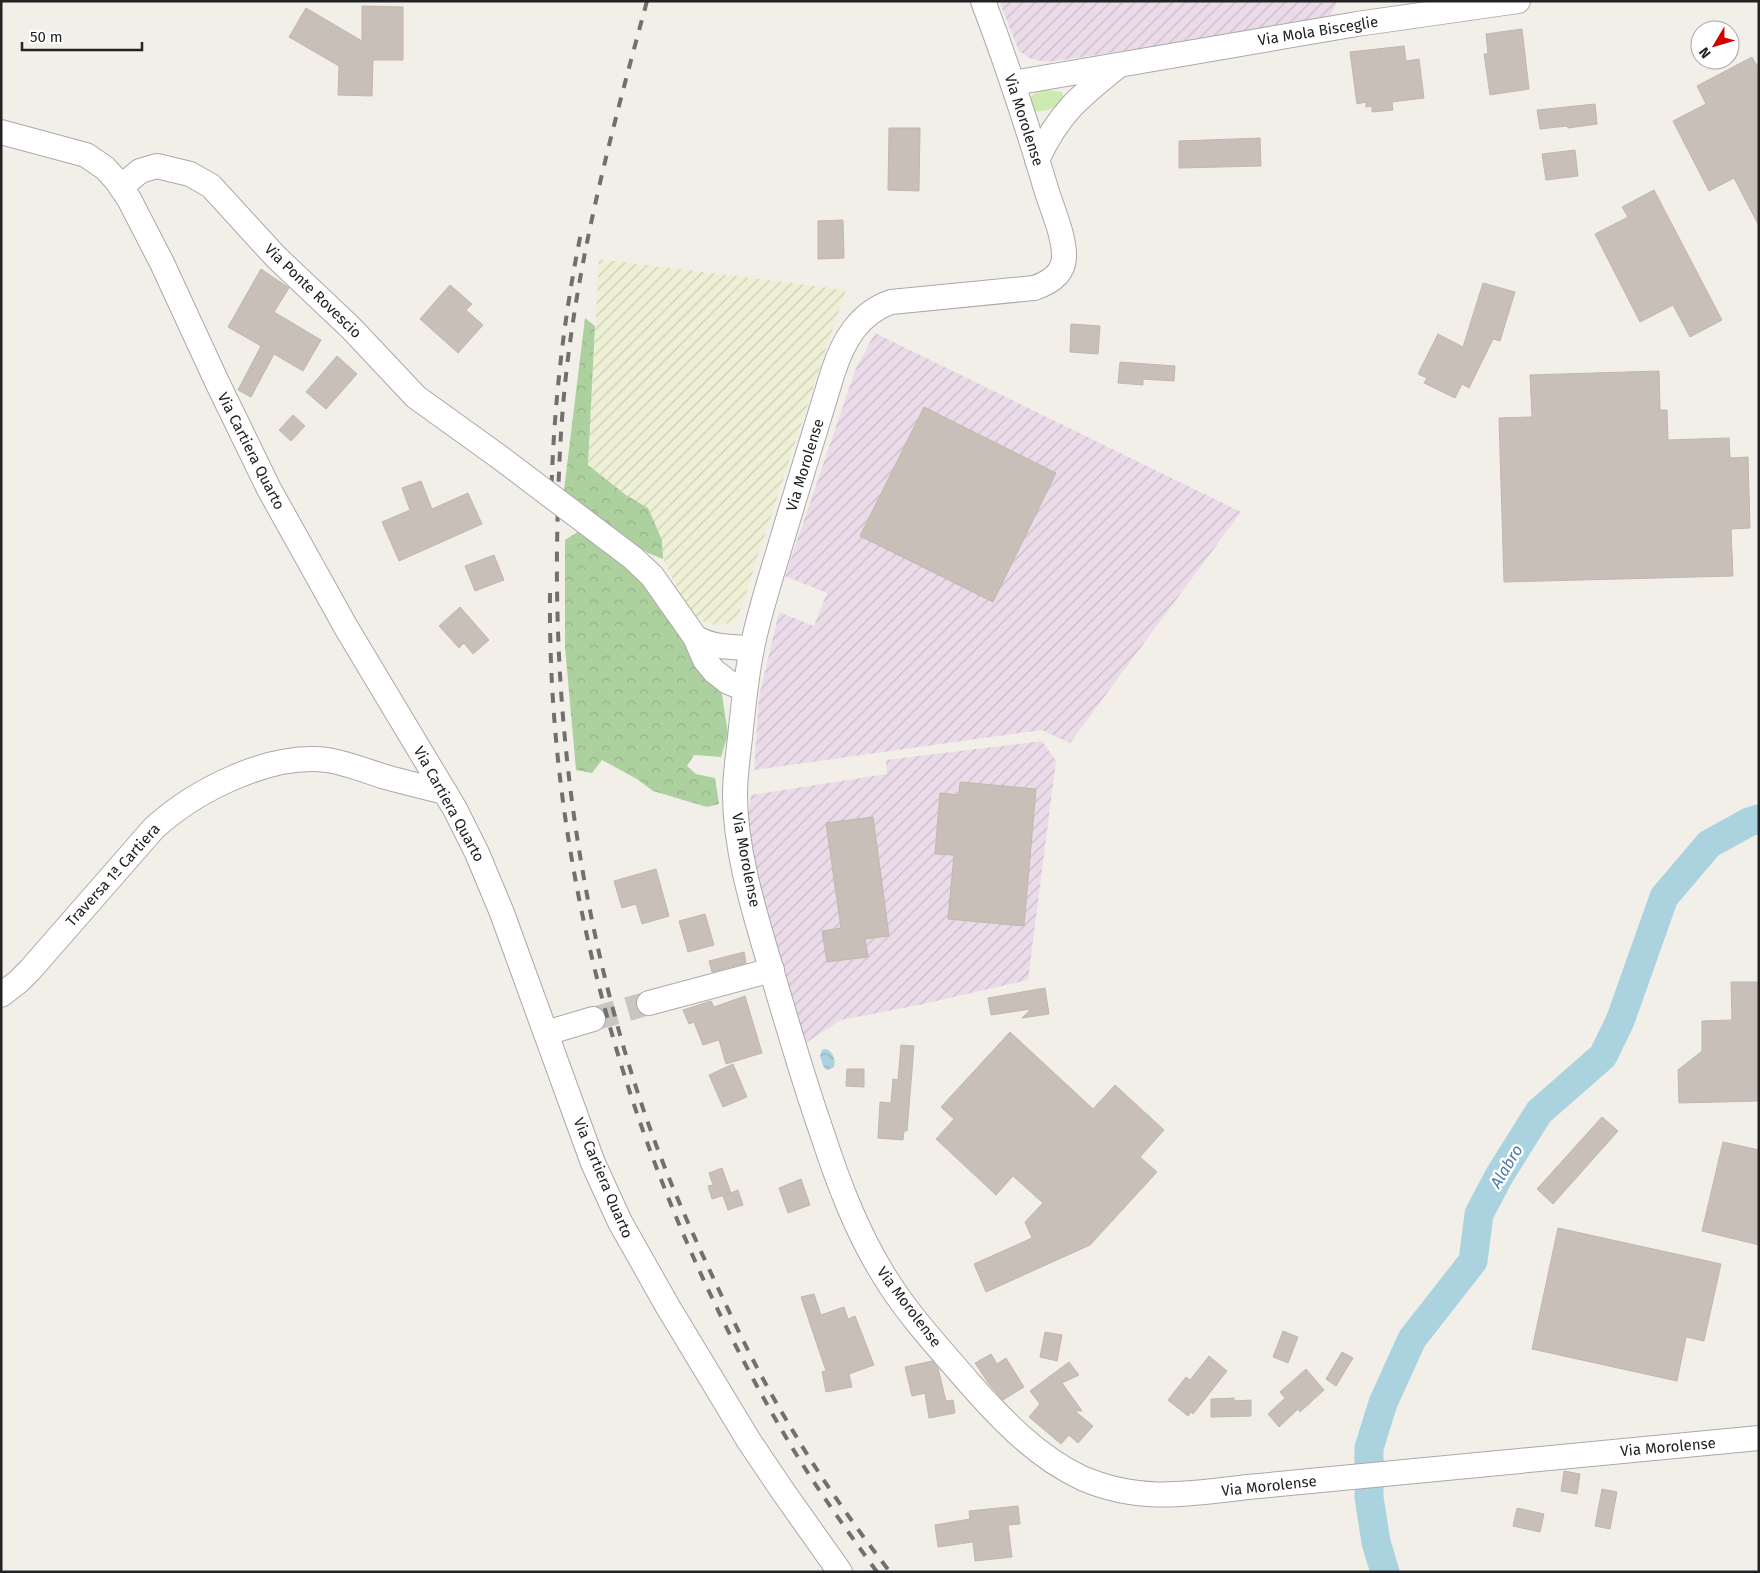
<svg xmlns="http://www.w3.org/2000/svg" width="1760" height="1573" font-family="'Fira Sans',sans-serif">
<defs>
<pattern id="industrial-furrows" width="10" height="10" patternUnits="userSpaceOnUse" patternTransform="scale(1.25)"><rect width="10" height="10" fill="#ebdbe8"/><path d="M-1 1l2-2M0 10L10 0M9 11l2-2" fill="none" stroke="#c9bcc7"/></pattern>
<pattern id="farmland-furrows" width="10" height="10" patternUnits="userSpaceOnUse" patternTransform="scale(1.25)"><rect width="10" height="10" fill="#eef0d5"/><path d="M-1 1l2-2M0 10L10 0M9 11l2-2" fill="none" stroke="#ccceb7"/></pattern>
<pattern id="forest-crowns" width="20" height="18" patternUnits="userSpaceOnUse" patternTransform="scale(1.25)"><rect width="20" height="18" fill="#add19e"/><path d="M2 6a3 3 0 1 1 6 0M12 15a3 3 0 1 1 6 0" fill="none" stroke="#95b388"/></pattern>
<pattern id="water-waves" width="16" height="10" patternUnits="userSpaceOnUse" patternTransform="scale(1.25)"><rect width="16" height="10" fill="#aad3df"/><path d="M0 5q4-4 8 0t8 0" fill="none" stroke="#92b5bf"/></pattern>
</defs>
<rect width="100%" height="100%" fill="#f2efe9"/>
<g fill="url(#industrial-furrows)">
<polygon points="999,1 1338,1 1327,21 1048,62 1031,59 1019,51"/>
<polygon points="875,333 1241,512 1070,743 1042,730 754,770 759,696 779,612 814,626 827,593 785,576 856,368"/>
<polygon points="1042,741 1056,761 1028,980 919,1005 841,1020 804,1044 766,916 747,825 751,795 887,774 886,760"/>
</g>
<polygon fill="url(#farmland-furrows)" points="599,259 846,290 824,354 737,620 719,626 702,621 686,607 663,559 662,540 648,508 626,495 588,465"/>
<path fill="#cdebb0" d="M 1048,90 L 1062,92 L 1064,98 C 1057,108 1047,112 1035,111 L 1033,109 L 1029,99 L 1035,93 Z"/>
<g fill="url(#forest-crowns)">
<polygon points="585,318 595,326 588,465 626,495 648,508 662,540 663,559 648,553 571,503 564,490"/>
<polygon points="579,531 634,568 721,688 728,734 721,757 694,755 687,766 696,774 715,778 719,804 707,807 653,791 637,779 602,760 592,773 576,770 565,647 565,540"/>
</g>
<path fill="url(#water-waves)" d="M 826,1049 C 833,1051 836,1061 834,1067 L 828,1070 L 824,1068 L 820,1056 L 822,1050 Z"/>
<g fill="none" stroke-linecap="round" stroke-linejoin="round">
<polyline stroke="#aad3df" stroke-width="29" points="1385,1572 1376,1542 1369,1497 1369,1448 1383,1403 1412,1339 1473,1261 1479,1214 1499,1176 1539,1112 1603,1056 1620,1021 1664,897 1709,844 1749,822 1759,819"/>
</g>
<g fill="#c7bfb8" stroke="#c4b6ab">
<polygon points="362,6 403,7 403,60 373,60 372,96 338,95 339,66 289,37 306,8 362,41"/>
<polygon points="1522,29 1529,89 1490,95 1484,54 1488,54 1486,34"/>
<polygon points="1404,46 1406,61 1419,59 1424,98 1392,102 1393,110 1372,112 1372,106 1366,107 1366,102 1357,104 1350,52"/>
<polygon points="1752,57 1759,69 1759,226 1734,178 1709,191 1673,121 1706,104 1697,86"/>
<polygon points="1595,104 1597,124 1568,128 1567,126 1540,129 1537,110"/>
<polygon points="889,128 920,128 919,191 888,190"/>
<polygon points="1260,138 1261,166 1179,168 1179,141"/>
<polygon points="1575,150 1578,176 1546,180 1542,154"/>
<polygon points="1654,190 1722,320 1690,337 1673,305 1640,322 1595,234 1628,217 1622,207"/>
<polygon points="843,220 844,258 818,259 818,221"/>
<polygon points="261,269 289,288 274,312 321,340 303,371 274,354 251,397 238,390 261,346 228,327"/>
<polygon points="1483,283 1515,292 1500,341 1493,339 1469,388 1462,384 1455,398 1424,383 1427,378 1418,374 1438,334 1463,347"/>
<polygon points="450,285 472,304 466,310 483,325 458,353 420,319"/>
<polygon points="1071,324 1100,326 1098,354 1070,352"/>
<polygon points="337,356 357,374 326,409 306,392"/>
<polygon points="1120,362 1175,366 1174,381 1143,379 1143,385 1118,383"/>
<polygon points="1659,371 1660,410 1667,410 1668,440 1729,438 1730,458 1748,457 1750,528 1731,529 1733,576 1504,582 1499,418 1532,417 1530,375"/>
<polygon points="924,407 1056,473 993,602 860,536"/>
<polygon points="293,415 305,426 291,441 279,430"/>
<polygon points="421,481 432,509 468,493 482,524 399,561 382,522 410,510 402,488"/>
<polygon points="494,555 504,580 475,591 465,566"/>
<polygon points="460,607 489,640 473,654 464,643 459,648 439,626"/>
<polygon points="960,782 1036,789 1024,926 948,919 954,855 935,854 940,793 959,795"/>
<polygon points="873,817 889,936 865,939 868,957 827,962 822,931 841,928 826,823"/>
<polygon points="656,869 669,916 642,924 636,904 622,908 614,881"/>
<polygon points="705,914 714,945 688,952 679,921"/>
<polygon points="744,952 746,963 712,972 709,961"/>
<polygon points="1731,982 1759,982 1759,1101 1679,1103 1678,1070 1702,1051 1702,1021 1732,1020"/>
<polygon points="1045,988 1049,1014 1022,1018 1031,1009 991,1015 988,998"/>
<polygon points="745,996 762,1053 726,1064 719,1040 703,1045 694,1022 689,1024 683,1010 711,1001 714,1007"/>
<polygon points="1010,1032 1093,1109 1115,1085 1164,1130 1140,1157 1157,1172 1090,1245 986,1292 974,1264 1032,1238 1025,1222 1043,1203 1013,1176 996,1195 936,1139 954,1119 941,1107"/>
<polygon points="901,1045 914,1046 907,1131 904,1131 903,1140 878,1138 880,1102 891,1103 893,1079 898,1080"/>
<polygon points="733,1064 747,1097 723,1107 709,1075"/>
<polygon points="847,1069 864,1069 864,1087 846,1086"/>
<polygon points="1602,1117 1618,1131 1553,1204 1537,1189"/>
<polygon points="1723,1142 1759,1150 1759,1245 1702,1231"/>
<polygon points="722,1168 731,1193 712,1199 708,1186 713,1185 709,1173"/>
<polygon points="801,1179 810,1205 788,1213 779,1188"/>
<polygon points="738,1190 743,1205 728,1210 723,1196"/>
<polygon points="1558,1228 1721,1264 1704,1341 1686,1337 1677,1381 1532,1349"/>
<polygon points="814,1294 821,1315 844,1307 848,1319 855,1316 874,1365 849,1374 852,1387 826,1392 822,1372 826,1371 801,1297"/>
<polygon points="1283,1331 1298,1337 1288,1363 1273,1357"/>
<polygon points="1045,1332 1062,1335 1057,1361 1040,1357"/>
<polygon points="1342,1352 1353,1358 1336,1386 1326,1379"/>
<polygon points="991,1354 997,1364 1006,1358 1024,1387 1003,1400 989,1384 975,1363"/>
<polygon points="1209,1356 1227,1371 1193,1414 1191,1412 1188,1416 1168,1400 1186,1377 1190,1380"/>
<polygon points="932,1361 938,1368 946,1401 953,1400 955,1413 929,1418 925,1393 912,1396 905,1367"/>
<polygon points="1069,1362 1079,1375 1062,1383 1082,1411 1075,1411 1093,1426 1078,1443 1069,1435 1061,1444 1029,1417 1040,1404 1030,1391"/>
<polygon points="1306,1369 1324,1390 1300,1412 1298,1409 1279,1427 1268,1414 1285,1398 1280,1392"/>
<polygon points="1234,1398 1234,1401 1251,1400 1251,1416 1211,1417 1211,1399"/>
<polygon points="1564,1471 1580,1474 1577,1494 1561,1491"/>
<polygon points="1602,1489 1617,1492 1610,1529 1595,1526"/>
<polygon points="1018,1506 1020,1524 1008,1525 1012,1557 975,1561 973,1542 938,1547 935,1525 970,1519 969,1511"/>
<polygon points="1517,1508 1544,1514 1540,1532 1513,1526"/>
</g>
<g fill="none" stroke-linecap="round" stroke-linejoin="round">
<polyline stroke="#c8c6c1" stroke-width="24" stroke-dasharray="24 12" stroke-linecap="butt" points="593,1019 649,1003"/>
<defs>
<g id="minor">
<path d="M 983,1 C 1007,64 1028,128 1047,192 C 1053,211 1065,238 1064,258 C 1063,275 1049,283 1034,288 L 891,302 C 859,313 843,341 833,372 C 817,425 800,479 784,533 C 773,571 760,609 752,648 C 746,677 743,708 740,738 C 738,756 735,775 735,794 C 735,855 757,920 774,979 C 789,1030 804,1082 822,1133 C 838,1182 856,1230 883,1274 C 907,1314 940,1349 970,1384 C 1002,1420 1037,1457 1082,1478 C 1139,1503 1189,1494 1248,1487 L 1759,1438"/>
<polyline points="1013,83 1357,24 1518,1"/>
<polyline points="1,132 86,155 105,168 116,180 129,199 162,263 217,382 269,489 347,629 455,809 477,853 502,913 593,1163 620,1222 668,1307 749,1441 782,1490 840,1572"/>
<path d="M 1037,160 C 1059,113 1079,97 1118,66"/>
<polyline points="121,187 140,171 157,166 190,174 211,186 276,257 351,328 416,397 498,456"/>
<polyline points="596,530 633,558 652,576 695,637 705,660 714,671 728,682 745,689"/>
<path d="M 695,637 C 712,648 733,647 752,648"/>
<path d="M 1,995 L 18,982 L 30,970 L 154,828 C 196,790 269,753 327,760 C 346,763 364,770 382,776 C 403,782 424,787 445,792"/>
<polyline points="649,1003 772,970"/>
<polyline points="546,1033 593,1019"/>
</g>
</defs>
<use href="#minor" stroke="#a9a9a9" stroke-width="26"/>
<use href="#minor" stroke="#fff" stroke-width="24"/>
<g stroke="#707070" stroke-width="4" stroke-dasharray="10 10" stroke-linecap="butt">
<path d="M 647,1 C 615,119 583,236 568,358 C 560,421 558,485 557,548 C 555,742 583,937 647,1120 C 667,1177 692,1233 718,1288 C 739,1333 761,1378 787,1421 C 817,1473 853,1524 890,1572"/>
<path d="M 551,505 C 553,412 563,319 582,228"/>
<path d="M 550,593 C 547,884 635,1177 780,1427 C 809,1478 843,1525 877,1572"/>
</g>
<defs>
<polyline id="minor-bridge" points="498,456 596,530"/>
</defs>
<use href="#minor-bridge" stroke="#a9a9a9" stroke-width="26" stroke-linecap="butt"/>
<use href="#minor-bridge" stroke="#fff" stroke-width="24"/>
</g>
<g text-anchor="middle" stroke-width="5" stroke-linejoin="round" paint-order="stroke">
<g font-size="15" fill="#222" stroke="#fff">
<text transform="translate(1318 31) rotate(-9)" y="5">Via Mola Bisceglie</text>
<text transform="translate(1024 120) rotate(72)" y="5">Via Morolense</text>
<text transform="translate(313 291) rotate(44)" y="5">Via Ponte Rovescio</text>
<text transform="translate(251 451) rotate(63)" y="5">Via Cartiera Quarto</text>
<text transform="translate(805 465) rotate(-73)" y="5">Via Morolense</text>
<text transform="translate(449 804) rotate(61)" y="5">Via Cartiera Quarto</text>
<text transform="translate(746 860) rotate(79)" y="5">Via Morolense</text>
<text transform="translate(113 875) rotate(-48)" y="5">Traversa 1ª Cartiera</text>
<text transform="translate(603 1178) rotate(67)" y="5">Via Cartiera Quarto</text>
<text transform="translate(909 1307) rotate(53)" y="5">Via Morolense</text>
<text transform="translate(1668 1447) rotate(-5)" y="5">Via Morolense</text>
<text transform="translate(1269 1486) rotate(-6)" y="5">Via Morolense</text>
</g>
<g font-size="16" font-style="italic" fill="#4a7aab" stroke="#fff">
<text transform="translate(1506 1166) rotate(-59)" y="6">Alabro</text>
</g>
</g>
<rect width="1760" height="1573" fill="none" stroke="#222222" stroke-width="5"/>
<g transform="translate(1715 45) rotate(232)"><circle r="24" fill="#ffffff" stroke="#a7a7a7"/>
<path d="M0-4L9 19L0 12L-9 19Z" fill="#d40000"/>
<text y="-8" font-size="14" font-weight="bold" text-anchor="middle" fill="#222222">N</text>
</g>
<path d="M22 42v8h120v-8" fill="none" stroke="#222222" stroke-width="2.5"/>
<text x="30" y="42" font-size="15" fill="#222222" stroke="#ffffff" stroke-width="4" paint-order="stroke">50 m</text>
</svg>
